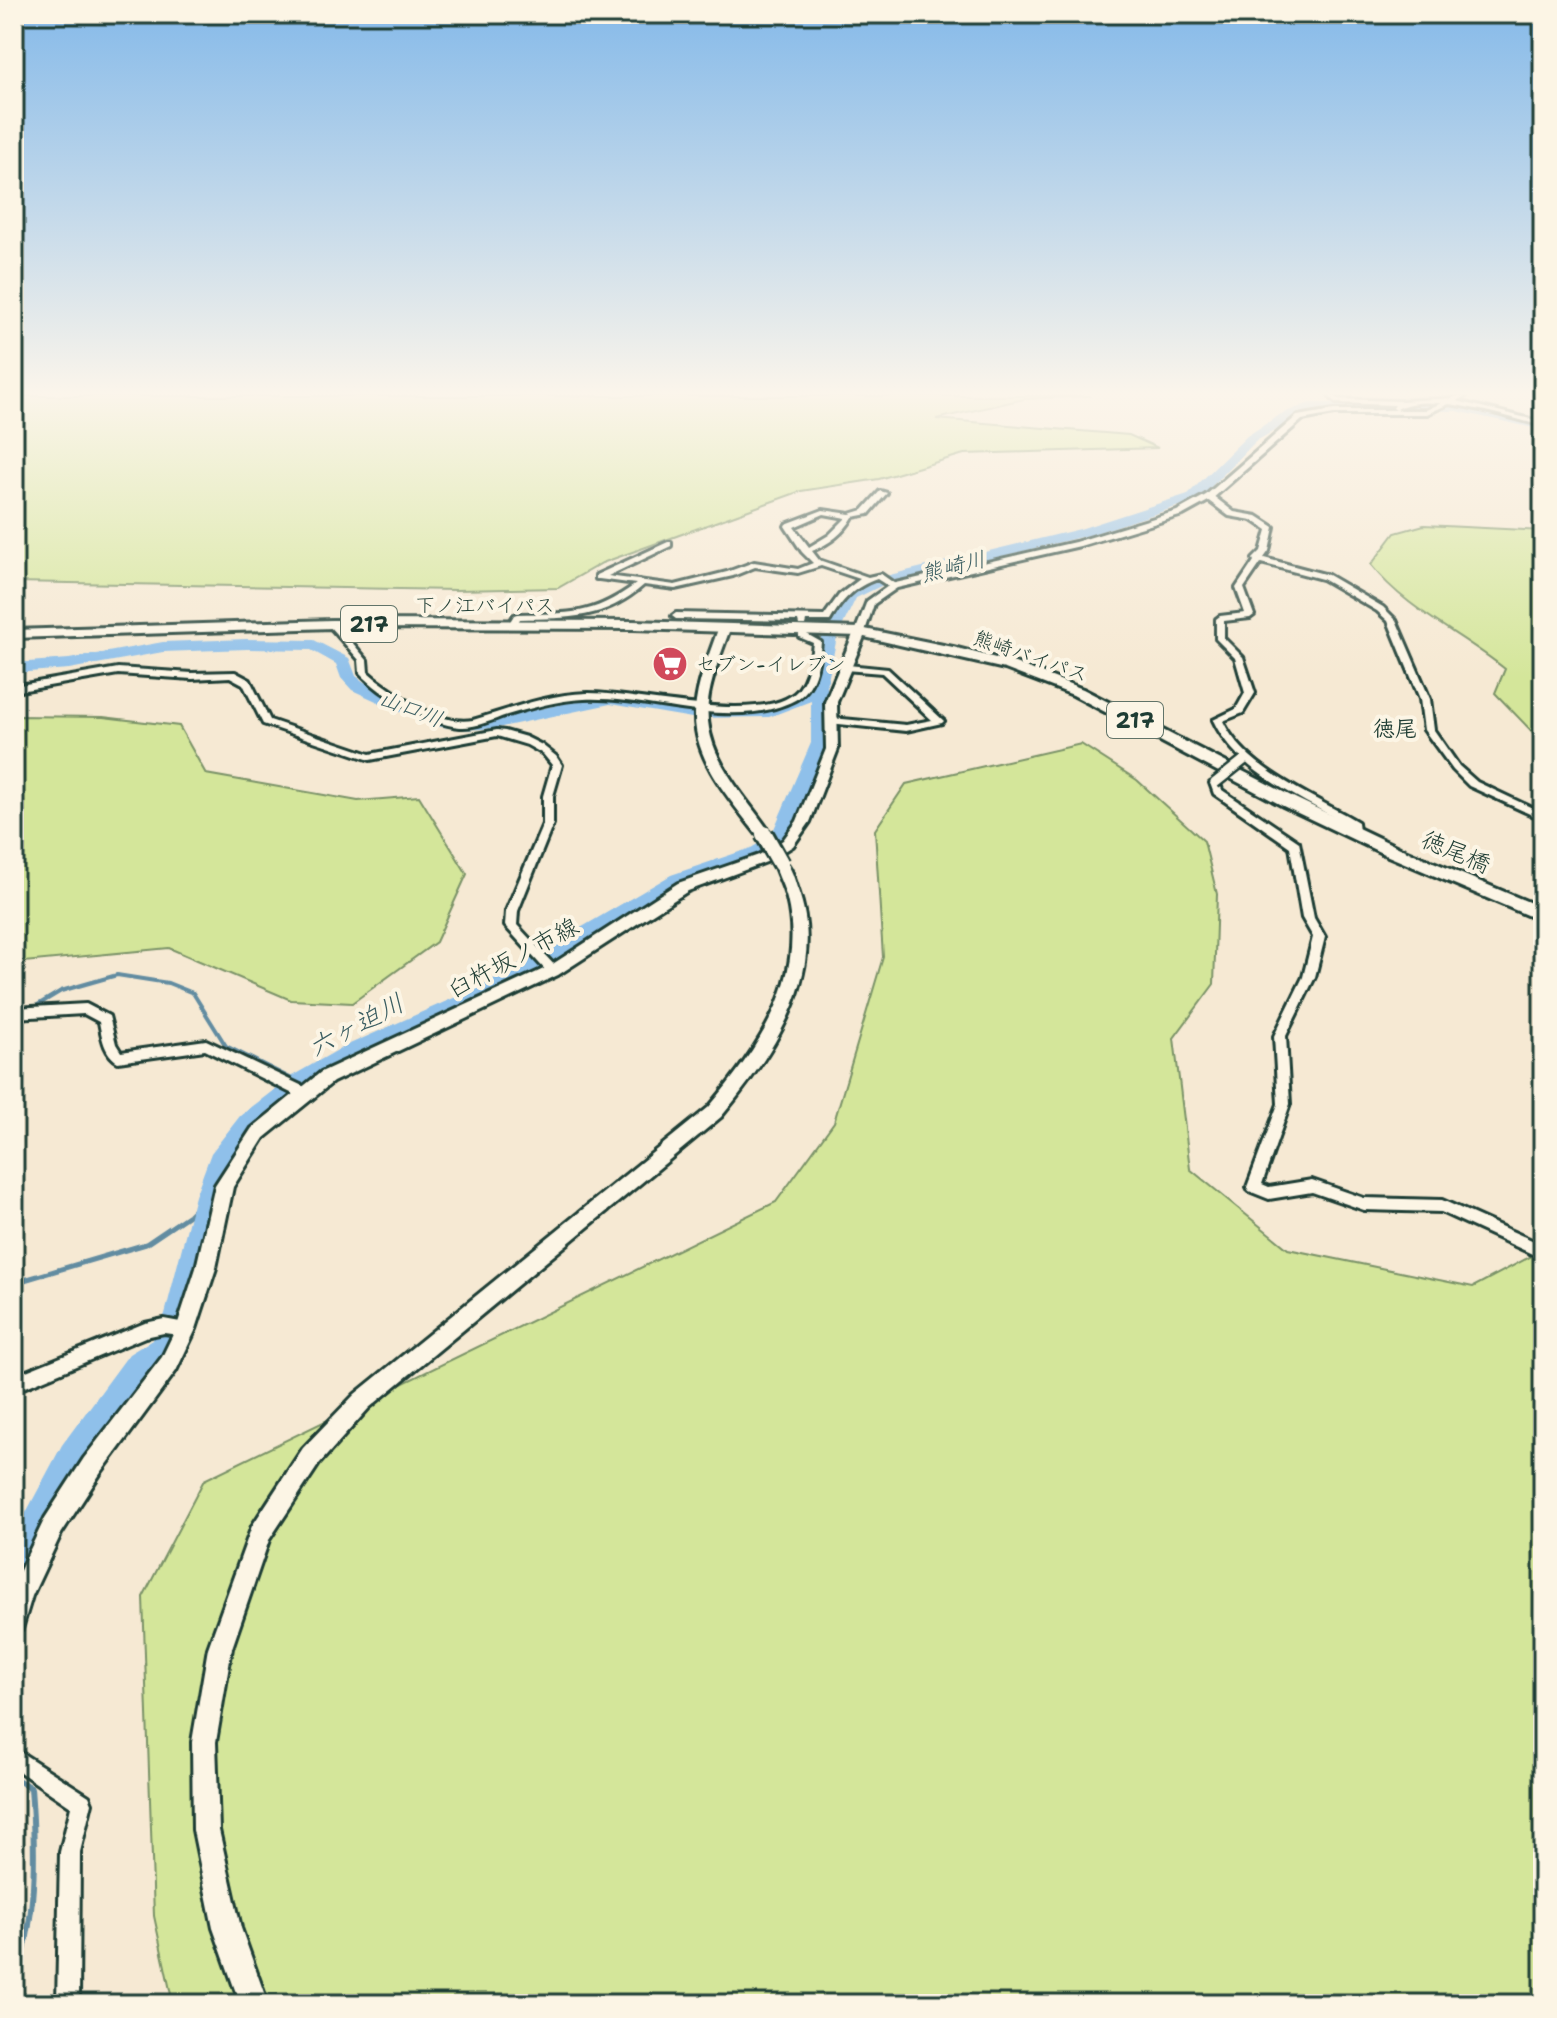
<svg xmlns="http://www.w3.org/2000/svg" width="1557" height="2018" font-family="'Shantell Sans','Klee One',sans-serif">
<rect width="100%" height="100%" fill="#f6e9d3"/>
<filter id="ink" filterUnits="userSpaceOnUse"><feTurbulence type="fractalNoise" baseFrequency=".0125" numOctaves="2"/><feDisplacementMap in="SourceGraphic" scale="16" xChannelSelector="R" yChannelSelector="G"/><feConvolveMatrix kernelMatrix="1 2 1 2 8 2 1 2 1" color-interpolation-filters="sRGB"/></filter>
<g filter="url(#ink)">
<g fill="#d4e69a" stroke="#7a9267" stroke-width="2">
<polygon points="14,396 1090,396 1024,399 936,419 1129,435 1158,448 964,454 879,479 801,491 602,563 558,588 456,590 14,582"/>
<path d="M 1424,525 L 1543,531 L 1543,743 L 1495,693 L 1505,669 C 1461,633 1406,610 1371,565 L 1395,533 Z"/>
<polygon points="14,716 103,717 179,726 206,774 358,801 419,796 467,874 436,942 352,1003 291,1000 169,948 14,963"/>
<polygon points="1081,744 1137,780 1204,841 1217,894 1214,984 1174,1038 1190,1169 1288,1249 1473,1287 1543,1250 1543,2004 173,2004 154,1916 143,1597 204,1480 776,1202 834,1122 883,957 875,830 906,784"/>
</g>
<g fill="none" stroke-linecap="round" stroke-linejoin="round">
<polyline stroke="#628ca1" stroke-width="4" points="36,1006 61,991 117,975 168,983 193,993 226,1046 300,1083"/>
<polyline stroke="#628ca1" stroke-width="5" points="14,1283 146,1244 189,1215 208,1196"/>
<path stroke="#628ca1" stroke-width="6" d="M 14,1778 L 31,1788 C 36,1853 37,1922 14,1983"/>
<polygon fill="#8fc0ea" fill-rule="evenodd" points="1309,403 1456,403 1543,422 1543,430 1456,411 1310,411 1256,441 1198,500 1089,535 883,585 856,598 837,637 827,685 829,743 786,845 765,858 685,885 499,997 359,1059 308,1090 256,1130 233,1158 192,1316 172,1360 149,1374 82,1465 46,1538 25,1598 14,1603 14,1541 21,1522 62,1445 129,1354 152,1340 165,1314 195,1196 211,1153 240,1116 292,1076 343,1047 483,985 671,875 751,848 771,836 811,743 811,701 769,717 692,718 610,704 497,728 463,730 429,725 352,690 341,678 336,664 311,650 247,649 163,652 69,669 14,673 14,663 69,659 163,642 247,639 314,640 349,658 356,676 364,682 439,716 463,720 497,718 610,694 692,708 767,707 798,694 811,683 821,637 842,595 873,579 1080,529 1188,494 1247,436 1281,414"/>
<defs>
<g id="minor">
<path d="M 1329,396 L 1335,396 L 1338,399 L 1400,401 L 1455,398 L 1458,400 L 1457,401 L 1543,422 L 1543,426 C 1510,418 1423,389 1396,410 L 1393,408 L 1395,405 L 1336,403 Z"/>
<path d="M 880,491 L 887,493 L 869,514 L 853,517 C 844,533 829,544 812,551 L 819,560 L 868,577 L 881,574 L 898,586 L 891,588 L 877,579 C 854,587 842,600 830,621 L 806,621 L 805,625 L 799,625 L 798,621 L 676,619 L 672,616 L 676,613 L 824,616 L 839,595 L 860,579 L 821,566 L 798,573 L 755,567 L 733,576 L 675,589 L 644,585 C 604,620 569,618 520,619 L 515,627 L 508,625 L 514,615 L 517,614 C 571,613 590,617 636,584 L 599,579 L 596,579 L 596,575 L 668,542 L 671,542 L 671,546 L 608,576 L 675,585 L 727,572 L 754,562 L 798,569 L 813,563 L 802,552 L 785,526 L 786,524 L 823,510 L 850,514 L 863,510 ZM 824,514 L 846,518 L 829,535 L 809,547 L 794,527 Z"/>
<path d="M 1206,495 L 1212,495 L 1234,512 L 1257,516 L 1274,527 L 1269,551 L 1264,558 L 1328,575 L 1383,607 L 1396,620 L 1430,699 L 1434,730 L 1459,766 L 1477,782 L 1543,813 L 1543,820 L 1469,786 L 1453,770 L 1424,730 L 1420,699 L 1388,621 L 1377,611 L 1322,579 L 1261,563 L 1244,588 L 1254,615 L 1250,618 L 1224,621 L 1224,638 L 1243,657 L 1255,693 L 1243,713 L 1223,721 C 1245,769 1314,796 1358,822 L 1359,833 L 1358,835 L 1350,835 L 1349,826 C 1301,797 1237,773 1213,720 L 1236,709 L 1245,693 L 1235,658 L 1216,639 L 1216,619 L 1220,616 L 1245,613 L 1236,588 L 1254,561 L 1253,559 L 1261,551 L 1267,530 L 1252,520 L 1229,516 L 1206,499 Z"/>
<path d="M 329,622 L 335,622 L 367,660 L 368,672 L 375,678 C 401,697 439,726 473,720 C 510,709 548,694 587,693 C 635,692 765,727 798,690 C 808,677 811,659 813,643 L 799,637 L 799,633 L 805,633 L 821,642 C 819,663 815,690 795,700 C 734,732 650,696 584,699 C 558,700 532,708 507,715 C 492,720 476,728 460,727 C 430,725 380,695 360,673 L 359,660 L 329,626 Z"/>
<polygon points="848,665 888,669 944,721 942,723 906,731 829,723 829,719 832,718 906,725 932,720 882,673 845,670 844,668"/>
<polygon points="118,668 192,673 235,672 250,680 270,720 370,754 497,730 505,731 526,737 542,745 556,756 562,765 553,796 553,824 518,911 517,925 557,968 559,971 557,974 549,974 505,926 506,911 543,824 543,796 552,765 543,754 527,745 497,736 370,760 263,724 243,684 230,677 192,679 118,674 14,692 14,686"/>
<polygon points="1215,780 1219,781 1222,790 1299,842 1314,918 1325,937 1315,977 1286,1036 1290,1104 1262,1184 1269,1187 1312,1180 1364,1198 1442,1200 1543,1245 1543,1259 1441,1212 1364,1210 1312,1192 1269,1199 1249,1191 1247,1187 1278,1104 1274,1036 1303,977 1313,937 1302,918 1290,847 1214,794 1210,783"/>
<path d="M 86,1004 L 109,1016 L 116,1044 L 121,1052 L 206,1040 L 311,1090 L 312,1094 L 311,1098 L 306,1099 L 301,1098 L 205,1050 L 118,1062 C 104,1054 102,1037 99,1022 L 84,1014 L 14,1018 L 14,1008 Z"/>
<polygon points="164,1319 191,1324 193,1329 191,1334 186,1336 164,1333 145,1337 14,1392 14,1376 145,1323"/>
<polygon points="14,1748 89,1796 92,1803 80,1852 79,2004 57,2004 60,1852 71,1807 14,1768"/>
</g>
<polygon id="tertiary" points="1457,396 1466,396 1427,414 1334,414 1302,420 1212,499 1183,515 1080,546 897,588 874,604 864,634 855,632 867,601 891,584 1075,542 1177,511 1206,495 1297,416 1334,410 1426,410"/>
<g id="secondary">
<path d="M 724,626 L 730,629 C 722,651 713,673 709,695 C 699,752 742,791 771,834 L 764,839 L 759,837 C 732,802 693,760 695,713 C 696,684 709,656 718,629 Z"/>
<polygon points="860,629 866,632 837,702 838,749 810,822 793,846 769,861 688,891 558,975 333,1082 264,1138 233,1187 216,1268 196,1329 176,1371 100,1474 61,1534 32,1596 22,1629 14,1633 14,1583 45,1518 84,1458 162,1357 177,1326 196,1268 215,1185 252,1128 321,1072 548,967 678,883 759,855 783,840 797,821 826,749 825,702 854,632"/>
<path d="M 781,859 C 791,863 794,879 798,890 C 829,974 772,1055 721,1117 L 369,1408 L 319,1464 L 269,1540 L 232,1648 L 216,1742 L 219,1830 L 241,1928 L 268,2004 L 240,2004 L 213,1928 L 193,1830 L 192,1742 L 208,1648 L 252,1526 L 303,1448 L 355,1394 L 709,1107 C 758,1048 807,980 787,899 C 784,887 778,876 774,864 Z"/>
</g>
<polygon id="trunk" points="332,620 633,621 860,628 953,647 1015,663 1083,689 1295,798 1400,848 1543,908 1543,922 1388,856 1283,806 1073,695 1005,669 860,636 633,629 332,628 14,638 14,630"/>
</defs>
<use href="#minor" stroke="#1f3d34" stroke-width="6"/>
<use href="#tertiary" stroke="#1f3d34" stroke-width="6"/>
<use href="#secondary" stroke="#1f3d34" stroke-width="6"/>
<use href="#trunk" stroke="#1f3d34" stroke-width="6"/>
<use href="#minor" fill="#fcf5e5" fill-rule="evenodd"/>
<use href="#tertiary" fill="#fcf5e5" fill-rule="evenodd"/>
<use href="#secondary" fill="#fcf5e5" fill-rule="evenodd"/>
<use href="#trunk" fill="#fcf5e5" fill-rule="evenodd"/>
<defs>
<polyline id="minor-bridge" points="1215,783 1244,760"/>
<polyline id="secondary-bridge" points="764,834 781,864"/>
</defs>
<use href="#minor-bridge" stroke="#1f3d34" stroke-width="14" stroke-linecap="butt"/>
<use href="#secondary-bridge" stroke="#1f3d34" stroke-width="22" stroke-linecap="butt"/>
<use href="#minor-bridge" stroke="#fcf5e5" stroke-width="9"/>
<use href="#secondary-bridge" stroke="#fcf5e5" stroke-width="16"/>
</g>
</g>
<linearGradient id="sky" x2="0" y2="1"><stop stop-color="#84b9e9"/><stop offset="0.58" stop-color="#fbf5eb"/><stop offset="1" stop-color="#fbf5eb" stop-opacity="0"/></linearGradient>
<rect width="1557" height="678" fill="url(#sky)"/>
<defs>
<symbol id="supermarket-disc" viewBox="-11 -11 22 22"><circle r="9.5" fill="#d1495b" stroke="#fcf5e5"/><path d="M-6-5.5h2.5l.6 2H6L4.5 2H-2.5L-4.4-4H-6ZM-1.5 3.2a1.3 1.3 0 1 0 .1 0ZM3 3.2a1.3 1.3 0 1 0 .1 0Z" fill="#fff"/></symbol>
</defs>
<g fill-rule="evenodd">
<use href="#supermarket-disc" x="650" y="644" width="40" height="40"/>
</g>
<g text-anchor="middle" stroke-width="8" stroke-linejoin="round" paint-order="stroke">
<g font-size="20" fill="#1f3d34" stroke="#fcf5e5">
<text x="485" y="612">下ノ江バイパス</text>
<text transform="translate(1031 656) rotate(19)" y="7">熊崎バイパス</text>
</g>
<g font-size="20" fill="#1f3d34" stroke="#fcf5e5" text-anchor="start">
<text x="696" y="671">セブン-イレブン</text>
</g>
<g font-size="22" font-style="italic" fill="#3b5e62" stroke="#fcf5e5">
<text transform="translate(953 566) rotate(-14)" y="8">熊崎川</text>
<text transform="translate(411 708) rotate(21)" y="8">山口川</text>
</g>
<g fill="#fcf5e5" stroke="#617469" stroke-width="2">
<rect x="341" y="606" width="56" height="36" rx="6"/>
<rect x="1107" y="702" width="56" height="36" rx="6"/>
</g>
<g font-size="22" font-weight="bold" fill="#1f3d34">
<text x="369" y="632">217</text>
<text x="1135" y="728">217</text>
</g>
<g font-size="22" font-weight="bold" fill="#1f3d34" stroke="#fcf5e5">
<text x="1395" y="736">徳尾</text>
</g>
<g font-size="24" fill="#1f3d34" stroke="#fcf5e5">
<text transform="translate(1456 852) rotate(23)" y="8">徳尾橋</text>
<text transform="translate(513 958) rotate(-28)" y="8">臼杵坂ノ市線</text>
</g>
<g font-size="26" font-style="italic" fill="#3b5e62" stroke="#fcf5e5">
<text transform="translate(356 1025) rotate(-28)" y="9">六ヶ迫川</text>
</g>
</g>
<rect width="1557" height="2018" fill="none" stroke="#fcf5e5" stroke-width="48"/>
<rect x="24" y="24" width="1509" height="1970" fill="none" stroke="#1f3d34" stroke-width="3" filter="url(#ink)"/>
</svg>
